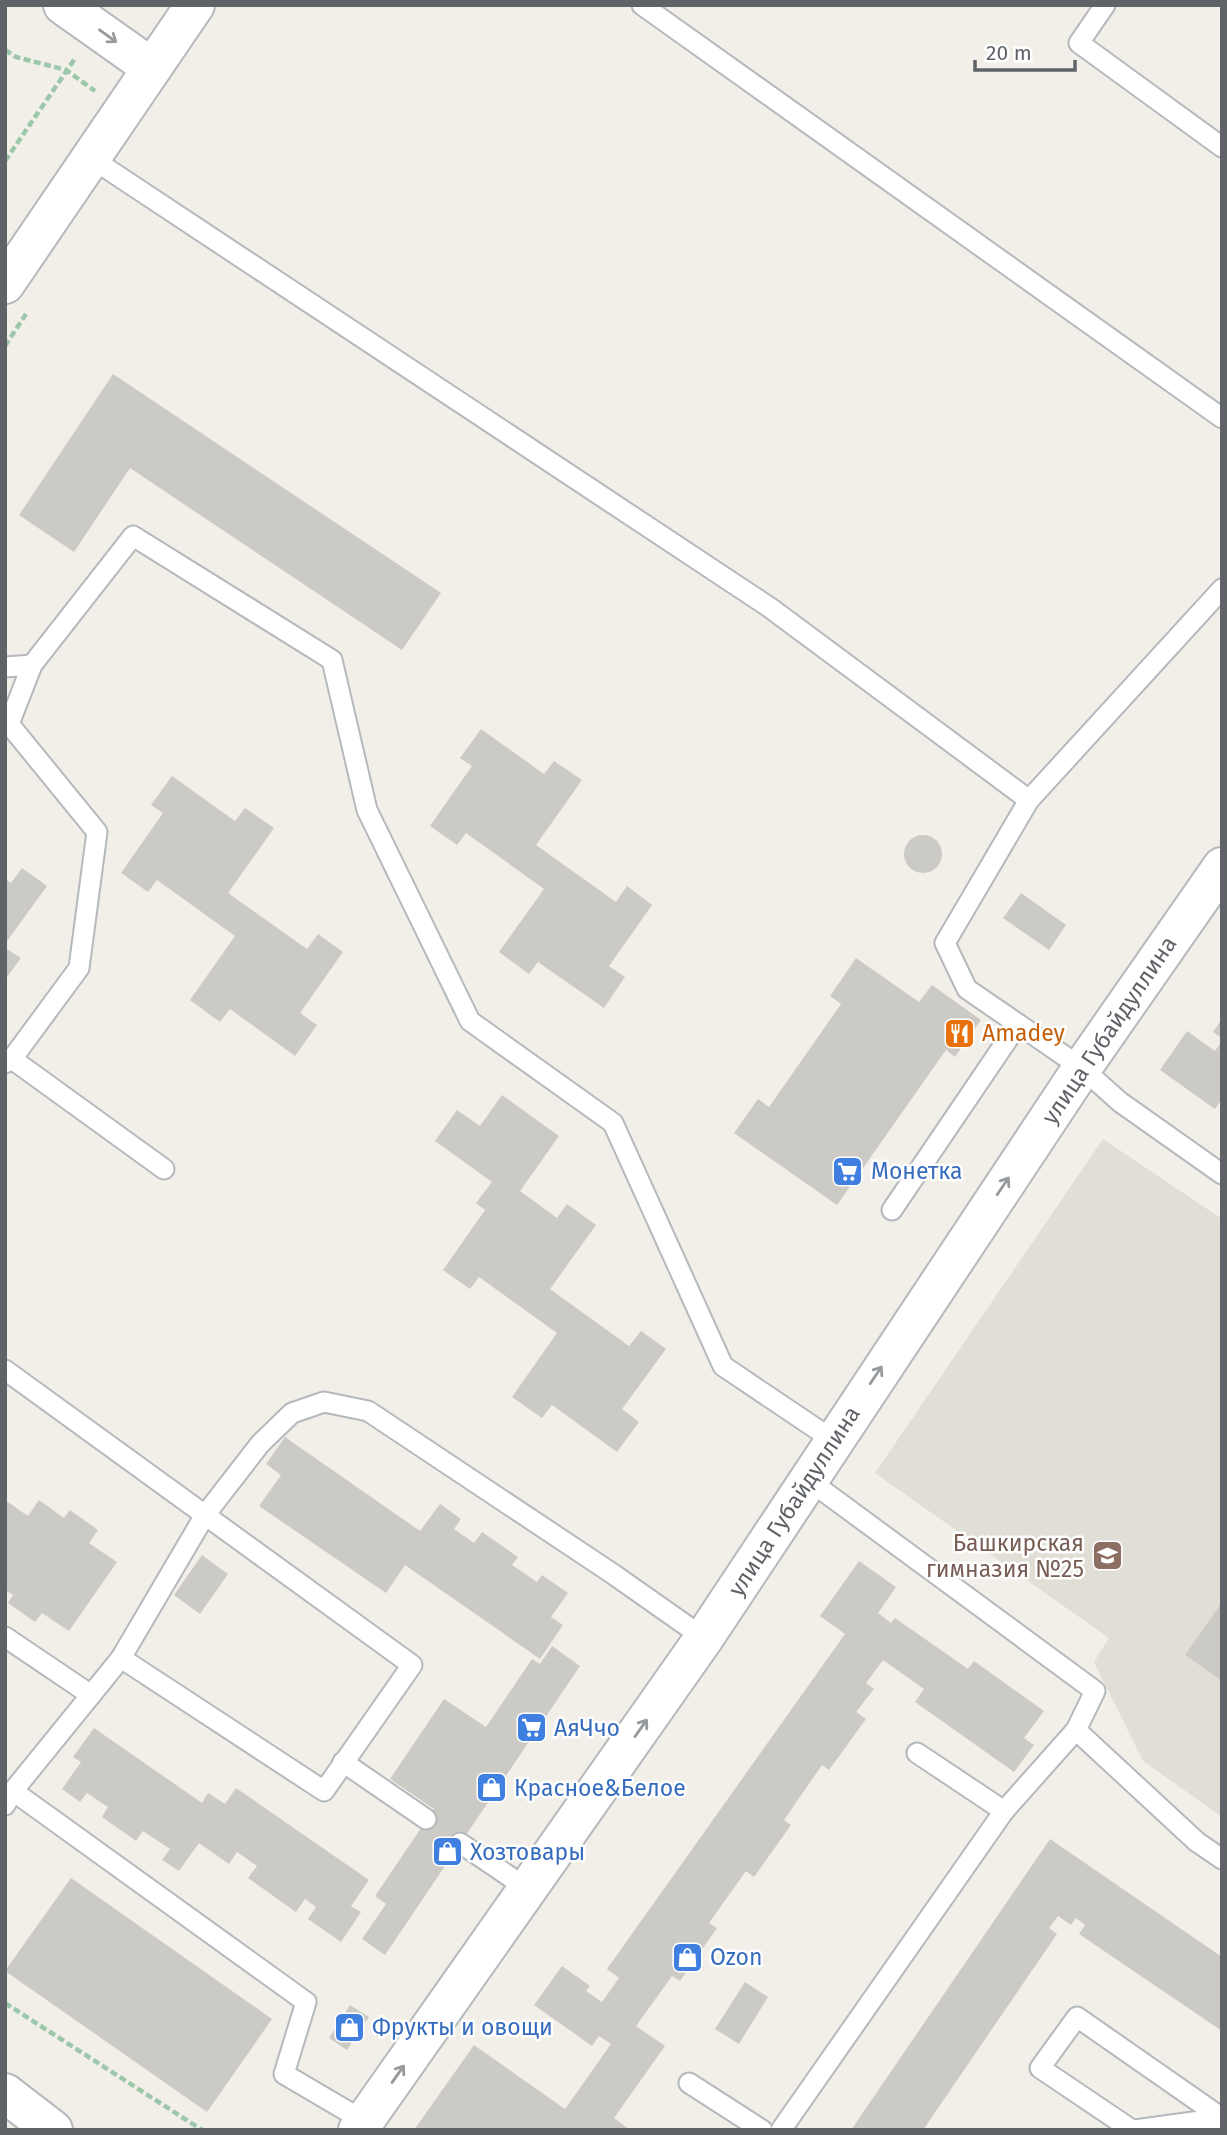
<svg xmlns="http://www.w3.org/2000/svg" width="1227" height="2135" font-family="'Fira Sans',sans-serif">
<rect width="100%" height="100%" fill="#f1efe8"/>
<polygon fill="#e1ded6" points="1103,1139 1222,1219 1222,1817 1143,1761 1094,1662 1109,1638 875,1473"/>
<g fill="#cccac5">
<polygon points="113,374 441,593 402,650 130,468 74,552 19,515"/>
<polygon points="481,729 544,774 554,761 582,780 536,845 616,902 627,886 652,905 609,966 625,977 604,1008 538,962 529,974 499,952 544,889 466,833 457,845 430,826 472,766 460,758"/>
<polygon points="172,776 235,821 245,808 274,828 228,893 307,949 318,934 343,952 300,1013 317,1025 295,1056 230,1009 220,1022 190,1000 235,936 157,880 148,892 121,873 163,813 151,805"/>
<circle cx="923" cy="854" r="19"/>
<polygon points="22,868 47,886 5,944 5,879 11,883"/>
<polygon points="1021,893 1066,925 1049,950 1003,918"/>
<polygon points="5,948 21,958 5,980"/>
<polygon points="856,958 919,1002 932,985 981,1020 955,1057 946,1050 837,1205 734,1133 758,1099 769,1107 841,1004 830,996"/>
<polygon points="1222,1019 1222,1038 1213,1032"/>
<polygon points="1187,1031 1215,1051 1222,1041 1222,1099 1215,1109 1160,1070"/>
<polygon points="502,1095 559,1136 520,1191 557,1218 567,1204 596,1225 550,1289 629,1346 641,1331 666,1349 622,1409 639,1422 617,1452 552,1405 542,1418 512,1397 557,1333 479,1277 470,1289 443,1270 485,1210 476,1203 492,1182 435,1141 457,1110 480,1126"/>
<polygon points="285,1437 420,1531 440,1504 461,1519 454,1529 474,1543 482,1532 518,1557 512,1565 537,1582 542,1575 568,1593 551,1617 563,1625 540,1659 405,1565 386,1593 259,1506 281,1475 266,1464"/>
<polygon points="5,1500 28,1516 39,1500 64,1518 70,1510 98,1530 89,1543 117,1562 69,1631 42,1613 35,1622 8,1603 13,1595 5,1590"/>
<polygon points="202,1555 228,1574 200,1614 174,1595"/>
<polygon points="859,1561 896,1587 878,1613 891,1623 895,1618 968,1669 974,1661 1044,1711 1024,1738 1034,1745 1014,1772 915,1702 924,1689 883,1660 866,1683 874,1689 856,1712 866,1719 829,1770 822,1765 784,1820 791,1825 754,1877 746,1871 709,1923 717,1928 680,1981 672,1976 636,2026 665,2046 614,2118 630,2130 414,2130 474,2045 565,2109 611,2044 599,2036 592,2046 534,2005 562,1966 590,1986 586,1991 602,2002 619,1978 607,1969 845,1634 820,1616"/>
<polygon points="1222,1602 1222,1681 1185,1655"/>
<polygon points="552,1646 580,1666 385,1955 362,1939 386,1904 375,1896 434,1809 390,1779 444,1699 486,1727 532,1659 540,1664"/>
<polygon points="94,1728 202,1803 208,1793 225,1804 236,1788 369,1880 351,1906 361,1912 341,1942 308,1919 316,1907 305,1899 296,1912 248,1878 257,1866 237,1852 229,1864 199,1843 179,1871 162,1860 170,1849 143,1831 136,1841 102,1817 108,1807 87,1793 80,1802 62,1789 81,1762 73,1757"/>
<polygon points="1050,1839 1222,1957 1222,2031 1079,1934 1085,1925 1076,1918 1071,1925 1058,1916 1049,1928 1057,1934 923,2130 851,2130"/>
<polygon points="71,1878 272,2019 207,2112 5,1971"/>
<polygon points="745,1982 768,1997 739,2044 715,2029"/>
<polygon points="350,2005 369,2017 347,2050 329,2038"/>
</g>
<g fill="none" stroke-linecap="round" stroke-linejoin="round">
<defs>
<g id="service">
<polyline points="642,5 1222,418"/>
<polyline points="1105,5 1079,43 1222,147"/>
<polyline points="91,158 769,607 1029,800 945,943 967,989 1082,1068 1120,1102 1222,1174"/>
<polyline points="5,667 32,665"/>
<polyline points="1029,800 1222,589"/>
<polyline points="12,1059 164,1169"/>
<polyline points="5,1063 12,1059 79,968 97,832 9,724 32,665 133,536 332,660 367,810 470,1021 613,1123 723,1366 833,1440"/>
<polyline points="892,1210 1018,1024"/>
<polyline points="5,1370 412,1665 324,1791 121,1658"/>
<polyline points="807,1479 1095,1691 1076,1730"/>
<polyline points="5,1637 91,1695"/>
<polyline points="917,1753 1004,1811 1076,1730 1197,1842 1222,1859"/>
<polyline points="343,1762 426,1819"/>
<polyline points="13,1791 306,2002 284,2074 364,2121"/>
<polyline points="5,1805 13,1791 121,1658 205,1515 260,1444 292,1413 324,1402 368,1411 613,1574 704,1638"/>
<polyline points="460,1843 528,1889"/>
<polyline points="689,2083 762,2130"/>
<polyline points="781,2130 1004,1811"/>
<polyline points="1132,2130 1040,2068 1077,2017 1222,2118"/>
<polyline points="1135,2130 1222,2118"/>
</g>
<polyline id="minor" points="358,2130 704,1638 1082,1068 1222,867"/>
<g id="tertiary">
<polyline points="63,5 152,68"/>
<polyline points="5,284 195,5"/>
<polyline points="5,2093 53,2130"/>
</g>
</defs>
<use href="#service" stroke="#b5b8bc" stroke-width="23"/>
<use href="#minor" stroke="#b5b8bc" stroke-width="42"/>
<use href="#tertiary" stroke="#b5b8bc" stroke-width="42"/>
<g stroke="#9cc7a9" stroke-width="4.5" stroke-dasharray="7 3.5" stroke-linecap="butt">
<polyline points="5,50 16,57 66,70 95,91"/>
<polyline points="5,161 76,57"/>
<polyline points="5,346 26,314"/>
<polyline points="5,2003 202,2130"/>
</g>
<use href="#service" stroke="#fff" stroke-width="19"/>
<use href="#minor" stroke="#fff" stroke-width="38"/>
<use href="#tertiary" stroke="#fff" stroke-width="38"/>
</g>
<defs><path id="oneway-shaft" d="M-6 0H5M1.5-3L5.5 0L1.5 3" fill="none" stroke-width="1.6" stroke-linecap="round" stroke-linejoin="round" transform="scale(1.75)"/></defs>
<g stroke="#979a9d">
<use href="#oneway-shaft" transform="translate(108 36) rotate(36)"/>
<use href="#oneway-shaft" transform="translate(1003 1186) rotate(-56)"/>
<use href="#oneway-shaft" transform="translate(876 1375) rotate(-56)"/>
<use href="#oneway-shaft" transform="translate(641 1728) rotate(-55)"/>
<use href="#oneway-shaft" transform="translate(398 2074) rotate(-55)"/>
</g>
<defs>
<symbol id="restaurant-square" viewBox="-11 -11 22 22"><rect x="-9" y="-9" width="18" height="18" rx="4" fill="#e8710a" stroke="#fff"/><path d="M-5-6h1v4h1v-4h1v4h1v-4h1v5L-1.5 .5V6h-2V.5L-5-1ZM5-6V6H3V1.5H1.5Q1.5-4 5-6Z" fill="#fff"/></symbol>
<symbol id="supermarket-square" viewBox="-11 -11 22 22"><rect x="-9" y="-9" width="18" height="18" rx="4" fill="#3f7fe0" stroke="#fff"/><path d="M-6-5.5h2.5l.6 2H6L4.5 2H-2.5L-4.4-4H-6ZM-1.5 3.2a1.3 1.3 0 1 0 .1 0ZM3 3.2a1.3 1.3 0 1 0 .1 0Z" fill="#fff"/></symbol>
<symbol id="school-square" viewBox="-11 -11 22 22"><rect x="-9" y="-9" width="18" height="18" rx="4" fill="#8d6e63" stroke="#fff"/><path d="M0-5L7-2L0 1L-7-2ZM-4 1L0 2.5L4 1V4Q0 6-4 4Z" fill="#fff"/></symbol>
<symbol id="shop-square" viewBox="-11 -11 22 22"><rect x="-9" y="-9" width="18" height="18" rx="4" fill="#3f7fe0" stroke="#fff"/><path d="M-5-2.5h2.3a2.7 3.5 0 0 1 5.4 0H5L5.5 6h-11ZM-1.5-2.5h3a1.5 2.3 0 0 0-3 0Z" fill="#fff"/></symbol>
</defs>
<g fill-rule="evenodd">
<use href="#restaurant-square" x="942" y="1016" width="35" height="35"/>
<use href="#supermarket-square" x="830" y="1154" width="35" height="35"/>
<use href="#school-square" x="1090" y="1538" width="35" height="35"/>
<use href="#supermarket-square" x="514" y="1710" width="35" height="35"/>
<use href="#shop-square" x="474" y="1770" width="35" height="35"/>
<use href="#shop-square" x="430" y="1834" width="35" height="35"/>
<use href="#shop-square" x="670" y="1940" width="35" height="35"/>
<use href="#shop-square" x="332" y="2010" width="35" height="35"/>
</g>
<g text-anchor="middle" stroke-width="5" stroke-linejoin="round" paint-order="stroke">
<g font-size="23" fill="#5f6368" stroke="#fff">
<text transform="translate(1109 1030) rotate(-56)" y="8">улица Губайдуллина</text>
<text transform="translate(794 1501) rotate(-57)" y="8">улица Губайдуллина</text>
</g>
<g font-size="23" fill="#c56008" stroke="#fff" text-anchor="start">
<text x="982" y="1041">Amadey</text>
</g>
<g font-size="23" fill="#366cbe" stroke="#fff" text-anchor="start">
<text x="871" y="1179">Монетка</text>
<text x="554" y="1736">АяЧчо</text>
<text x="514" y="1796">Красное&amp;Белое</text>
<text x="470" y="1860">Хозтовары</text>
<text x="710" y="1965">Ozon</text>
<text x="372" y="2035">Фрукты и овощи</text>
</g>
<g font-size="23" fill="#785e54" stroke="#fff" text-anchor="end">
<text x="1084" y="1551">Башкирская<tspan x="1084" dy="26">гимназия №25</tspan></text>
</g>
</g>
<rect width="1227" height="2135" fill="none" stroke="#5f6368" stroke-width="14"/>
<path d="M975 60v10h100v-10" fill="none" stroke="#5f6368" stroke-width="3.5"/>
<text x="986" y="60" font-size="21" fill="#5f6368" stroke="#ffffff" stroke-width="5" paint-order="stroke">20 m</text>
</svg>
